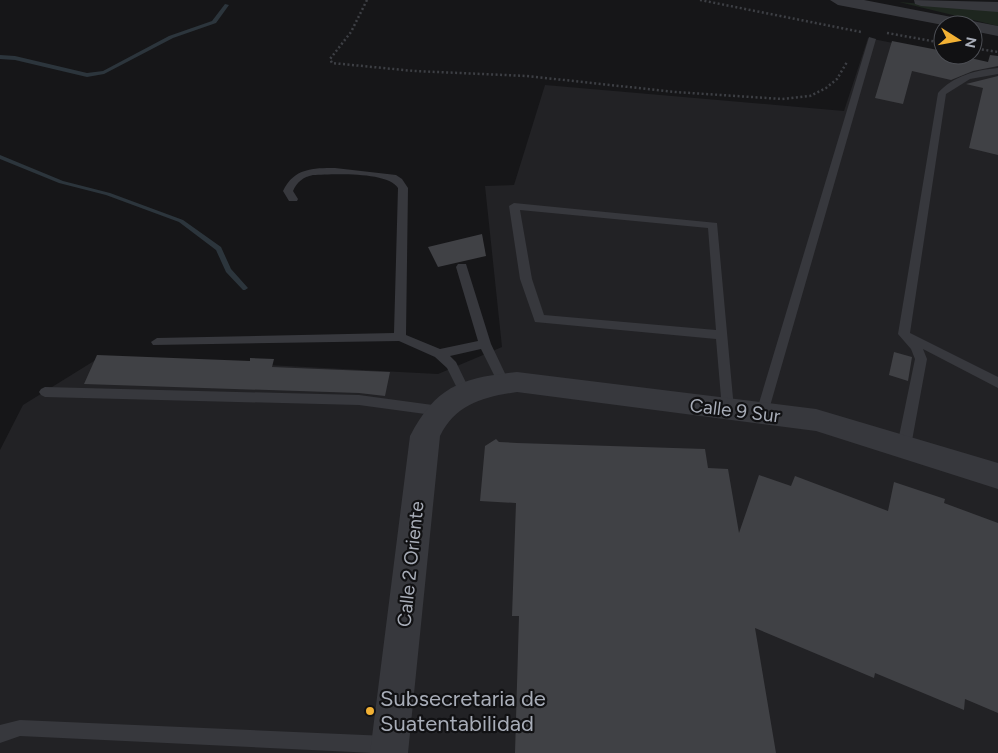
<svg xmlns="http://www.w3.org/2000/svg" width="998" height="753" font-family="Figtree,sans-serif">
<rect width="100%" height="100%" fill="#161618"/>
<polygon fill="#222225" points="868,38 943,53 943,55 998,64 998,753 0,753 0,450 23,405 102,356 438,374 502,347 485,186 514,185 545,85 844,111"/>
<polygon fill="#1e261f" points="899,2 998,10 998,26"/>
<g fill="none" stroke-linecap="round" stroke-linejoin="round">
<g fill="#2c353c" fill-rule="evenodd">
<polygon points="225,4 229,5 216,23 173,38 104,74 87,77 15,60 0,59 0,55 15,56 87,73 103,71 169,36 212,21"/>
<polygon points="0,155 63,181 110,193 183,220 221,247 231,269 248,288 245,290 243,290 226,272 216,250 179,222 106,195 59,183 0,159"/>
</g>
</g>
<g fill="#404145">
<polygon points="892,41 943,51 943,55 957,55 988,62 990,55 998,56 998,66 973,71 951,80 912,71 903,104 875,98"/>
<polygon points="998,76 998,155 969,148 983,88 966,84"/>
<polygon points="482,234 486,256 438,267 428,247"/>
<polygon points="894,352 912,357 908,381 889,375"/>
<polygon points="97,355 250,361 250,358 274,359 272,367 390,372 385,396 359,393 84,384"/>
<polygon points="496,439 499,442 517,443 705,449 708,468 728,469 739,533 759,475 791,486 795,476 888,511 894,482 945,499 944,503 998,523 998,713 965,699 964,710 875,673 874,678 755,628 776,753 515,753 519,616 512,616 516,503 480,501 485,446"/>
</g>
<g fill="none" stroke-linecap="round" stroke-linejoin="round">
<g stroke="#3d3f44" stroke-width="2.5" stroke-dasharray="2 2.5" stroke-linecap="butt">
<polyline points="367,0 351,32 330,59 332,63 414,71 527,76 675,92 782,99 810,96 826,88 837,79 847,62"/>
<polyline points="700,0 861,32"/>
<polyline points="887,33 943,43"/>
<polyline points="973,48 998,52"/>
</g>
<g fill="#37383d" fill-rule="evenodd">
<polygon points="869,37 876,39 768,413 767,417 757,417 756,413"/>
<path d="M 998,68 L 998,74 L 970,79 L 946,94 L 910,333 L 998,377 L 998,388 L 923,349 L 927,359 L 911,446 L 909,450 L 904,451 L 899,450 L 897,446 L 915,359 L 911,349 L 898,334 L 938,93 C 953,76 976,70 998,68 Z"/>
<path d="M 335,168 L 396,175 L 402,179 L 408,188 L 406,335 L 440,349 L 478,341 L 456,267 L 458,264 L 466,264 L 491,344 L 510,384 L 508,387 L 500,387 L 481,349 L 450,356 L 456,362 L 471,393 L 469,396 L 461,396 L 447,368 L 435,357 L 399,341 L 153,345 L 151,342 L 157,338 L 394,333 L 398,188 C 388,171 331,174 313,175 C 303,177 297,182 293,191 L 298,199 L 297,201 L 289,201 L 283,191 C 294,168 313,168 335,168 Z"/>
<path d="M 514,203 L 717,223 L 734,409 L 733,413 L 723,413 L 722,409 L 716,339 L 535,322 L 520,279 L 509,206 ZM 520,210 L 708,228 L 716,330 L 544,315 L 532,279 Z"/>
<polygon points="45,387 359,395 440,406 445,407 446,411 445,415 440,416 359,405 45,397 41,395 39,392 41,389"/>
<polygon points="20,720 387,736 393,739 396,745 393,751 374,753 20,736 0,743 0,725"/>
</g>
<g fill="#37383d" fill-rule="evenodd">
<polygon points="830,0 864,0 998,26 998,36 973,31 973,25 943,25 838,5"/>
<polygon points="914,0 998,2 998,12 921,6 915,4"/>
</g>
<path fill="#37383d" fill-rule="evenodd" d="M 517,372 L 816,409 L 998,463 L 998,489 L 816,431 L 517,392 C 483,397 456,404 440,436 L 408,753 L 370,753 L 410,436 C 437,385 462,378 517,372 Z"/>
</g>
<circle fill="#f2b134" stroke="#111113" stroke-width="2" cx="370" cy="711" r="5"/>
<g text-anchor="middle" stroke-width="4.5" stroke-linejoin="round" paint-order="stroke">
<g font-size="19" fill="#a8adb8" stroke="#111113">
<text transform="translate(735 410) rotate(7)" y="7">Calle 9 Sur</text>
<text transform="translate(410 564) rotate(-84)" y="7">Calle 2 Oriente</text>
</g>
<g font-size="22" fill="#a8adb8" stroke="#111113" text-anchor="start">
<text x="380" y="706">Subsecretaria de<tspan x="380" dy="25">Suatentabilidad</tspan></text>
</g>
</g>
<g transform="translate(958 40) rotate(101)"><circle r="24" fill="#111113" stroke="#4d4f55"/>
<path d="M0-4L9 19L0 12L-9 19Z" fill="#f2b134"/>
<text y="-8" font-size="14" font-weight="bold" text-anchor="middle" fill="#a8adb8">N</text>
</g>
</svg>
